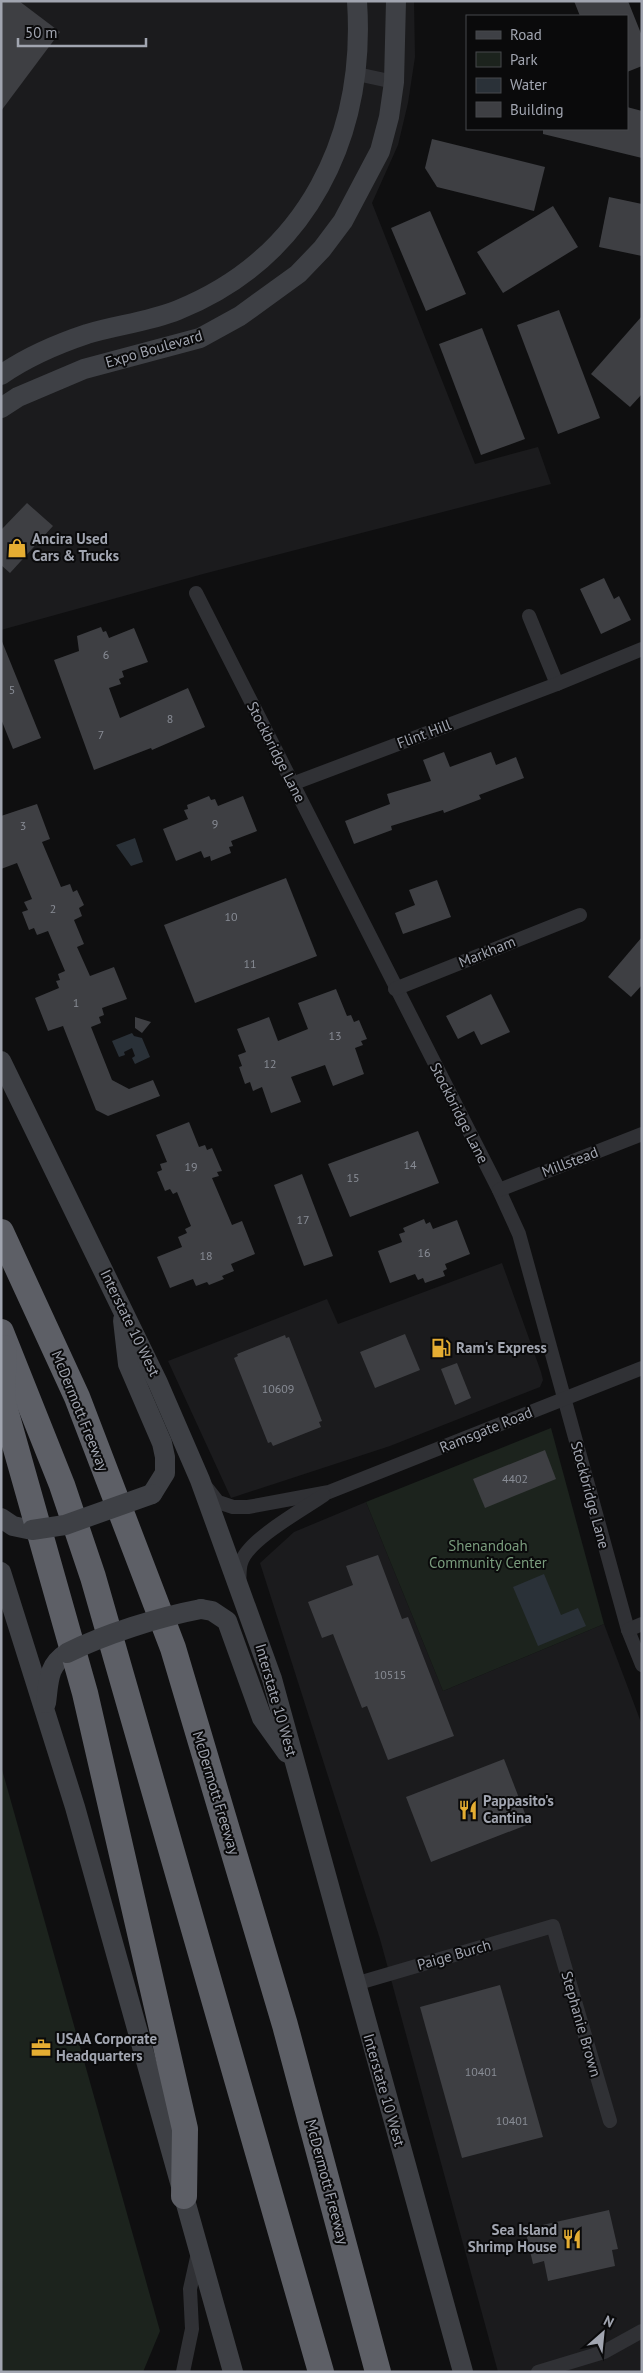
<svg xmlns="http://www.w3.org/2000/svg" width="643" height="2373" font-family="'PT Sans',sans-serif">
<rect width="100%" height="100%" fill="#0f0f10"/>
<g fill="#1b1b1d">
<polygon points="1,1 414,1 415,57 408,103 398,145 372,203 475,464 538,447 551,484 203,574 1,630"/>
<polygon points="502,1263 541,1372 543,1380 540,1387 390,1446 231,1498 168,1361 327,1299 338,1324"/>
<polygon points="366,1502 443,1691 604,1624 642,1725 642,2372 498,2372 380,1939 260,1563 294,1532"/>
</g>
<g fill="#1c231d">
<polygon points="551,1428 604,1624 443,1691 366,1502"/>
<polygon points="1,1766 160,2331 143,2372 1,2372"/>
</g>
<g fill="#2a3138">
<polygon points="135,838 143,862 131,866 116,845"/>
<polygon points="132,1033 134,1036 142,1038 150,1057 135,1064 132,1058 135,1056 132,1048 124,1052 125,1055 119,1057 112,1041"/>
<polygon points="544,1574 561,1615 578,1608 586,1626 538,1646 513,1587"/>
</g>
<g fill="#3e3f43">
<polygon points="1,1 19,1 60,32 1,111"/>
<polygon points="574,1 628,1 642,36 642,66 627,72 627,16 580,16"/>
<polygon points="627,107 642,111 642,158 543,134 543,129 627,129"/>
<polygon points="432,139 545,167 534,211 437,187 425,168"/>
<polygon points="609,197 642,204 642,256 599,247"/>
<polygon points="553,206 578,247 503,293 477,252"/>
<polygon points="430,211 466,294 426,311 391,228"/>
<polygon points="559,310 600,418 558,434 517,325"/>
<polygon points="642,316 642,394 630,407 591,374"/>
<polygon points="482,328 525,439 481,455 439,344"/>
<polygon points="27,503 53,526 10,573 1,565 1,530"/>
<polygon points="604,578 614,599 619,596 631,620 601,634 580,589"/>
<polygon points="101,627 103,632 106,631 109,638 134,628 148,662 122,671 124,677 119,679 121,684 109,688 120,718 188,688 205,727 152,750 151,748 94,770 54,660 79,651 77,636"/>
<polygon points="1,639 41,738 13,749 1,719"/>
<polygon points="444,752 450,767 491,752 496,765 516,757 524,778 479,795 481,799 444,813 443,810 391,826 392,830 354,844 345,821 390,804 387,794 431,781 423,760"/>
<polygon points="209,796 211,800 215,799 218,806 243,796 257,831 231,841 233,846 229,847 231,853 211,861 210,856 204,858 201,851 176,861 163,829 188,819 184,810 188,809 187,805"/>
<polygon points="37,804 50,839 42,842 61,887 70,884 73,892 77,890 84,905 79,908 82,916 74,920 84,944 77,947 90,976 114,967 127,999 102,1008 104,1015 99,1017 101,1023 91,1027 112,1080 129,1089 153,1080 160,1096 108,1116 96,1110 63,1026 48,1031 35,998 59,988 56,981 60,980 58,974 65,971 48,931 37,935 34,928 29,930 22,912 28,910 24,902 32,899 17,863 1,869 1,816"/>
<polygon points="286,878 317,956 195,1003 164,925"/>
<polygon points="437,880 451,917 403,934 395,913 415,905 409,890"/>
<polygon points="642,937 642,985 631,997 608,977"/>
<polygon points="336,989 347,1016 351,1015 354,1022 359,1020 367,1039 361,1041 363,1045 355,1048 364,1074 333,1086 325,1065 291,1077 301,1102 271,1113 262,1087 253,1091 250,1082 245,1084 239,1067 242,1066 238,1055 246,1052 237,1029 269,1017 278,1041 308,1029 298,1003"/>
<polygon points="491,994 510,1032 481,1045 474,1031 458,1039 446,1016"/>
<polygon points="135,1017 151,1022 142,1033 135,1028"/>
<polygon points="189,1122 199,1147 205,1145 207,1150 212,1148 222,1171 217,1172 219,1176 212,1178 232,1225 242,1221 255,1254 231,1264 234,1271 222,1276 224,1279 209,1285 207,1282 196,1286 193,1279 170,1288 157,1257 182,1247 178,1237 187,1233 185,1229 191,1226 177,1192 173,1194 170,1189 165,1191 157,1172 162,1170 160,1164 167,1162 156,1135"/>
<polygon points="418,1131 439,1183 350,1217 328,1164"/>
<polygon points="302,1174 333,1256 304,1266 274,1185"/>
<polygon points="424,1219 426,1224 430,1222 433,1229 457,1220 470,1254 445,1264 447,1269 443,1271 445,1276 425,1283 423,1278 418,1280 415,1274 390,1283 378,1251 402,1242 399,1234 405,1232 403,1228"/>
<polygon points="405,1334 420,1370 375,1388 360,1352"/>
<polygon points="285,1335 286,1338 289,1337 322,1421 319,1422 321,1427 273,1446 271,1442 268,1443 234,1358 238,1356 237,1354"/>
<polygon points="457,1363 471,1398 455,1405 441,1369"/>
<polygon points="545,1450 556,1479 485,1508 473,1479"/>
<polygon points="378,1555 402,1619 408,1617 454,1736 388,1760 367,1706 362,1708 333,1634 322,1638 308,1602 353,1585 346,1566"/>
<polygon points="504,1759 529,1824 431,1862 406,1797"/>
<polygon points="500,1985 543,2137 462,2158 420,2007"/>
<polygon points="609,2210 618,2249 612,2250 615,2266 548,2281 544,2261 533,2264 525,2229"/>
</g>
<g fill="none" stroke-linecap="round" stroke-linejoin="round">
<g stroke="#303135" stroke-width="14">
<polyline points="357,74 394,82"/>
<polyline points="196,593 499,1190 519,1234 628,1630 642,1665"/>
<polyline points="529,616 557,684"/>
<polyline points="292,784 557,684 642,649"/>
<polyline points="395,989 580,915"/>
<polyline points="499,1190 642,1134"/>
<polyline points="207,1488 218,1502 233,1507 248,1507 329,1492 642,1368"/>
<path d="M 239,1582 C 240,1576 239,1569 241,1563 C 247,1540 304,1509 324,1495"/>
<polyline points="628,1630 642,1624"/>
<polyline points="355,1984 553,1926 610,2121"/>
<polyline points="183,2372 192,2329 190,2289 198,2253"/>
<polyline points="538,2372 604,2352 642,2331"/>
</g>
<g stroke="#3e4045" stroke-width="20">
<path d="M 1,375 C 27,357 57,344 87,334 C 117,325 148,322 178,310 C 308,257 366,136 357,1"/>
<polyline points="1,408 18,397 84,369 200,338 240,316 298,274 322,249 343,221 380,151 389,117 394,82 396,1"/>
<polyline points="1,1061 158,1383 200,1480 272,1679 463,2372"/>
<polyline points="123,1320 128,1364 162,1443 165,1457 165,1473 152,1494"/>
<polyline points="1,1518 13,1526 32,1530"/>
<polyline points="1,1572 75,1807 233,2372"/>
<polyline points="201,1609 212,1611 227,1621 262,1718 287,1753"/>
<path d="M 46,1703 C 49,1682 47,1666 67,1653"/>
</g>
<g stroke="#5d5f66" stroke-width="26">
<polyline points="1,1232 77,1397 173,1648 285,2025 378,2372"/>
<polyline points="1,1332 62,1485 93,1577 321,2372"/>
<polyline points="4,1348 2,1399 85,1693 185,2129 184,2196"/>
</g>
<g stroke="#3e4045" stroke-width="20">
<polyline points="32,1530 65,1525 152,1494"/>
<path d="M 67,1653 C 105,1634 159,1617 201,1609"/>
</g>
</g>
<defs>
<symbol id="shop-bare" viewBox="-9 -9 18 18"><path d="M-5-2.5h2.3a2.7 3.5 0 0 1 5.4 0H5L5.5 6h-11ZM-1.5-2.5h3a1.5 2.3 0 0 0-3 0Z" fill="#e5ad32" stroke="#0a0a0b" stroke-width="2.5" paint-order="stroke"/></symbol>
<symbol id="fuel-bare" viewBox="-9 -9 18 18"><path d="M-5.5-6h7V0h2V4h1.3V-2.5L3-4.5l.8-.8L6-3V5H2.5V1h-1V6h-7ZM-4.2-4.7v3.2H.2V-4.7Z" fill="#e5ad32" stroke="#0a0a0b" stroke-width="2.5" paint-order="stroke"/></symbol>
<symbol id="restaurant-bare" viewBox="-9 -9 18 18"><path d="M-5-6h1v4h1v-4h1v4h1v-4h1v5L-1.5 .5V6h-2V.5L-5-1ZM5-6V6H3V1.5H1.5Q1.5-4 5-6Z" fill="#e5ad32" stroke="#0a0a0b" stroke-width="2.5" paint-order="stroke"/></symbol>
<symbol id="office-bare" viewBox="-9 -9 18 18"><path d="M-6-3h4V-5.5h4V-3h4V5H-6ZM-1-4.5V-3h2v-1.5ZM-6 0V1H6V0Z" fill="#e5ad32" stroke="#0a0a0b" stroke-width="2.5" paint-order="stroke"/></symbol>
</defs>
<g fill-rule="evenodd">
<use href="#shop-bare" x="3" y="534" width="28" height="28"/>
<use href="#fuel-bare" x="427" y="1334" width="28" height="28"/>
<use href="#restaurant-bare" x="454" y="1796" width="28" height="28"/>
<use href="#office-bare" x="27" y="2034" width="28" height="28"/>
<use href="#restaurant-bare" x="558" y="2225" width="28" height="28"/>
</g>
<g text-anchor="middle" stroke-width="4" stroke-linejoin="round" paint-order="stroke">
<g font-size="12" fill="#888c95">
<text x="106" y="659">6</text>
<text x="12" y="694">5</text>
<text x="170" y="723">8</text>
<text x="101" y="739">7</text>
<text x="215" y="828">9</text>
<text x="23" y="830">3</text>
<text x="53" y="913">2</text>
<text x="231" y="921">10</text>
<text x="250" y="968">11</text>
<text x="76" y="1007">1</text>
<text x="335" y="1040">13</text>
<text x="270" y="1068">12</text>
<text x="410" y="1169">14</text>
<text x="191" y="1171">19</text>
<text x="353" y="1182">15</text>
<text x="303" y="1224">17</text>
<text x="424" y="1257">16</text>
<text x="206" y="1260">18</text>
<text x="278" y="1393">10609</text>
<text x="515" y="1483">4402</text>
<text x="390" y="1679">10515</text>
<text x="481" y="2076">10401</text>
<text x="512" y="2125">10401</text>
</g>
<g font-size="15" fill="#a1a5b0" stroke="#0a0a0b">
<text transform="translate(154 349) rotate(-16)" y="5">Expo Boulevard</text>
<text transform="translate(424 734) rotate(-21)" y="5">Flint Hill</text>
<text transform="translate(276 752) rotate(63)" y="5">Stockbridge Lane</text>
<text transform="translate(487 952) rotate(-22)" y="5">Markham</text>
<text transform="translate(459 1113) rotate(63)" y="5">Stockbridge Lane</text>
<text transform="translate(570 1162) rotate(-21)" y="5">Millstead</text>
<text transform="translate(130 1323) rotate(64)" y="5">Interstate 10 West</text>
<text transform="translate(80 1411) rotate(68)" y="5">McDermott Freeway</text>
<text transform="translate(486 1430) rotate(-22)" y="5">Ramsgate Road</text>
<text transform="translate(590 1495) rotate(75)" y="5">Stockbridge Lane</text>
<text transform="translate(276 1700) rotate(74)" y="5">Interstate 10 West</text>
<text transform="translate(216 1793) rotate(73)" y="5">McDermott Freeway</text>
<text transform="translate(454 1955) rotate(-16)" y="5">Paige Burch</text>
<text transform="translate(581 2024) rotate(74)" y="5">Stephanie Brown</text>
<text transform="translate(384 2090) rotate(74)" y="5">Interstate 10 West</text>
<text transform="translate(327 2182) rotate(75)" y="5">McDermott Freeway</text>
</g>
<g font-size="15" font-weight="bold" fill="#a1a5b0" stroke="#0a0a0b" text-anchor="start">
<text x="32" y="544">Ancira Used<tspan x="32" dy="17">Cars &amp; Trucks</tspan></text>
<text x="456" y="1353">Ram's Express</text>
<text x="483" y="1806">Pappasito's<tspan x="483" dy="17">Cantina</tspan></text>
<text x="56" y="2044">USAA Corporate<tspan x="56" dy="17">Headquarters</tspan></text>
<text x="557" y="2235" text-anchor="end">Sea Island<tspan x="557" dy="17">Shrimp House</tspan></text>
</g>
<g font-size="15" fill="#799b7c" stroke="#0a0a0b">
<text x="488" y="1551">Shenandoah<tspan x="488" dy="17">Community Center</tspan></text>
</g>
</g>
<rect width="643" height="2373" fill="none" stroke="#a1a5b0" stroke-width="5"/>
<rect x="466" y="15" width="162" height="115" fill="#0a0a0b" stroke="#46484d"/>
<rect x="476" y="31" width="25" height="8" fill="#3e4045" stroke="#46484d"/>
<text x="510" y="40" font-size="15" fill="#a1a5b0">Road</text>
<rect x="476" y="52" width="25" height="15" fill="#1c231d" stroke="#46484d"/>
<text x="510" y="65" font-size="15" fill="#a1a5b0">Park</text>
<rect x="476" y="78" width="25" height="15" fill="#2a3138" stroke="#46484d"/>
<text x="510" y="90" font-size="15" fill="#a1a5b0">Water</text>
<rect x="476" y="102" width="25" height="15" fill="#3e3f43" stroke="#46484d"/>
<text x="510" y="115" font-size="15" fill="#a1a5b0">Building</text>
<g transform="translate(603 2333) rotate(27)" stroke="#0a0a0b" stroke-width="4" paint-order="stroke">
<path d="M0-4L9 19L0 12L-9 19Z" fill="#a1a5b0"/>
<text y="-8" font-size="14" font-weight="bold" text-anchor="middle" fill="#a1a5b0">N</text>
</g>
<path d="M18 38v8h128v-8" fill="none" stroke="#a1a5b0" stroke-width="2.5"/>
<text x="25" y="38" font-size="15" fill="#a1a5b0" stroke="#0a0a0b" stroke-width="4" paint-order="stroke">50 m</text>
</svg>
